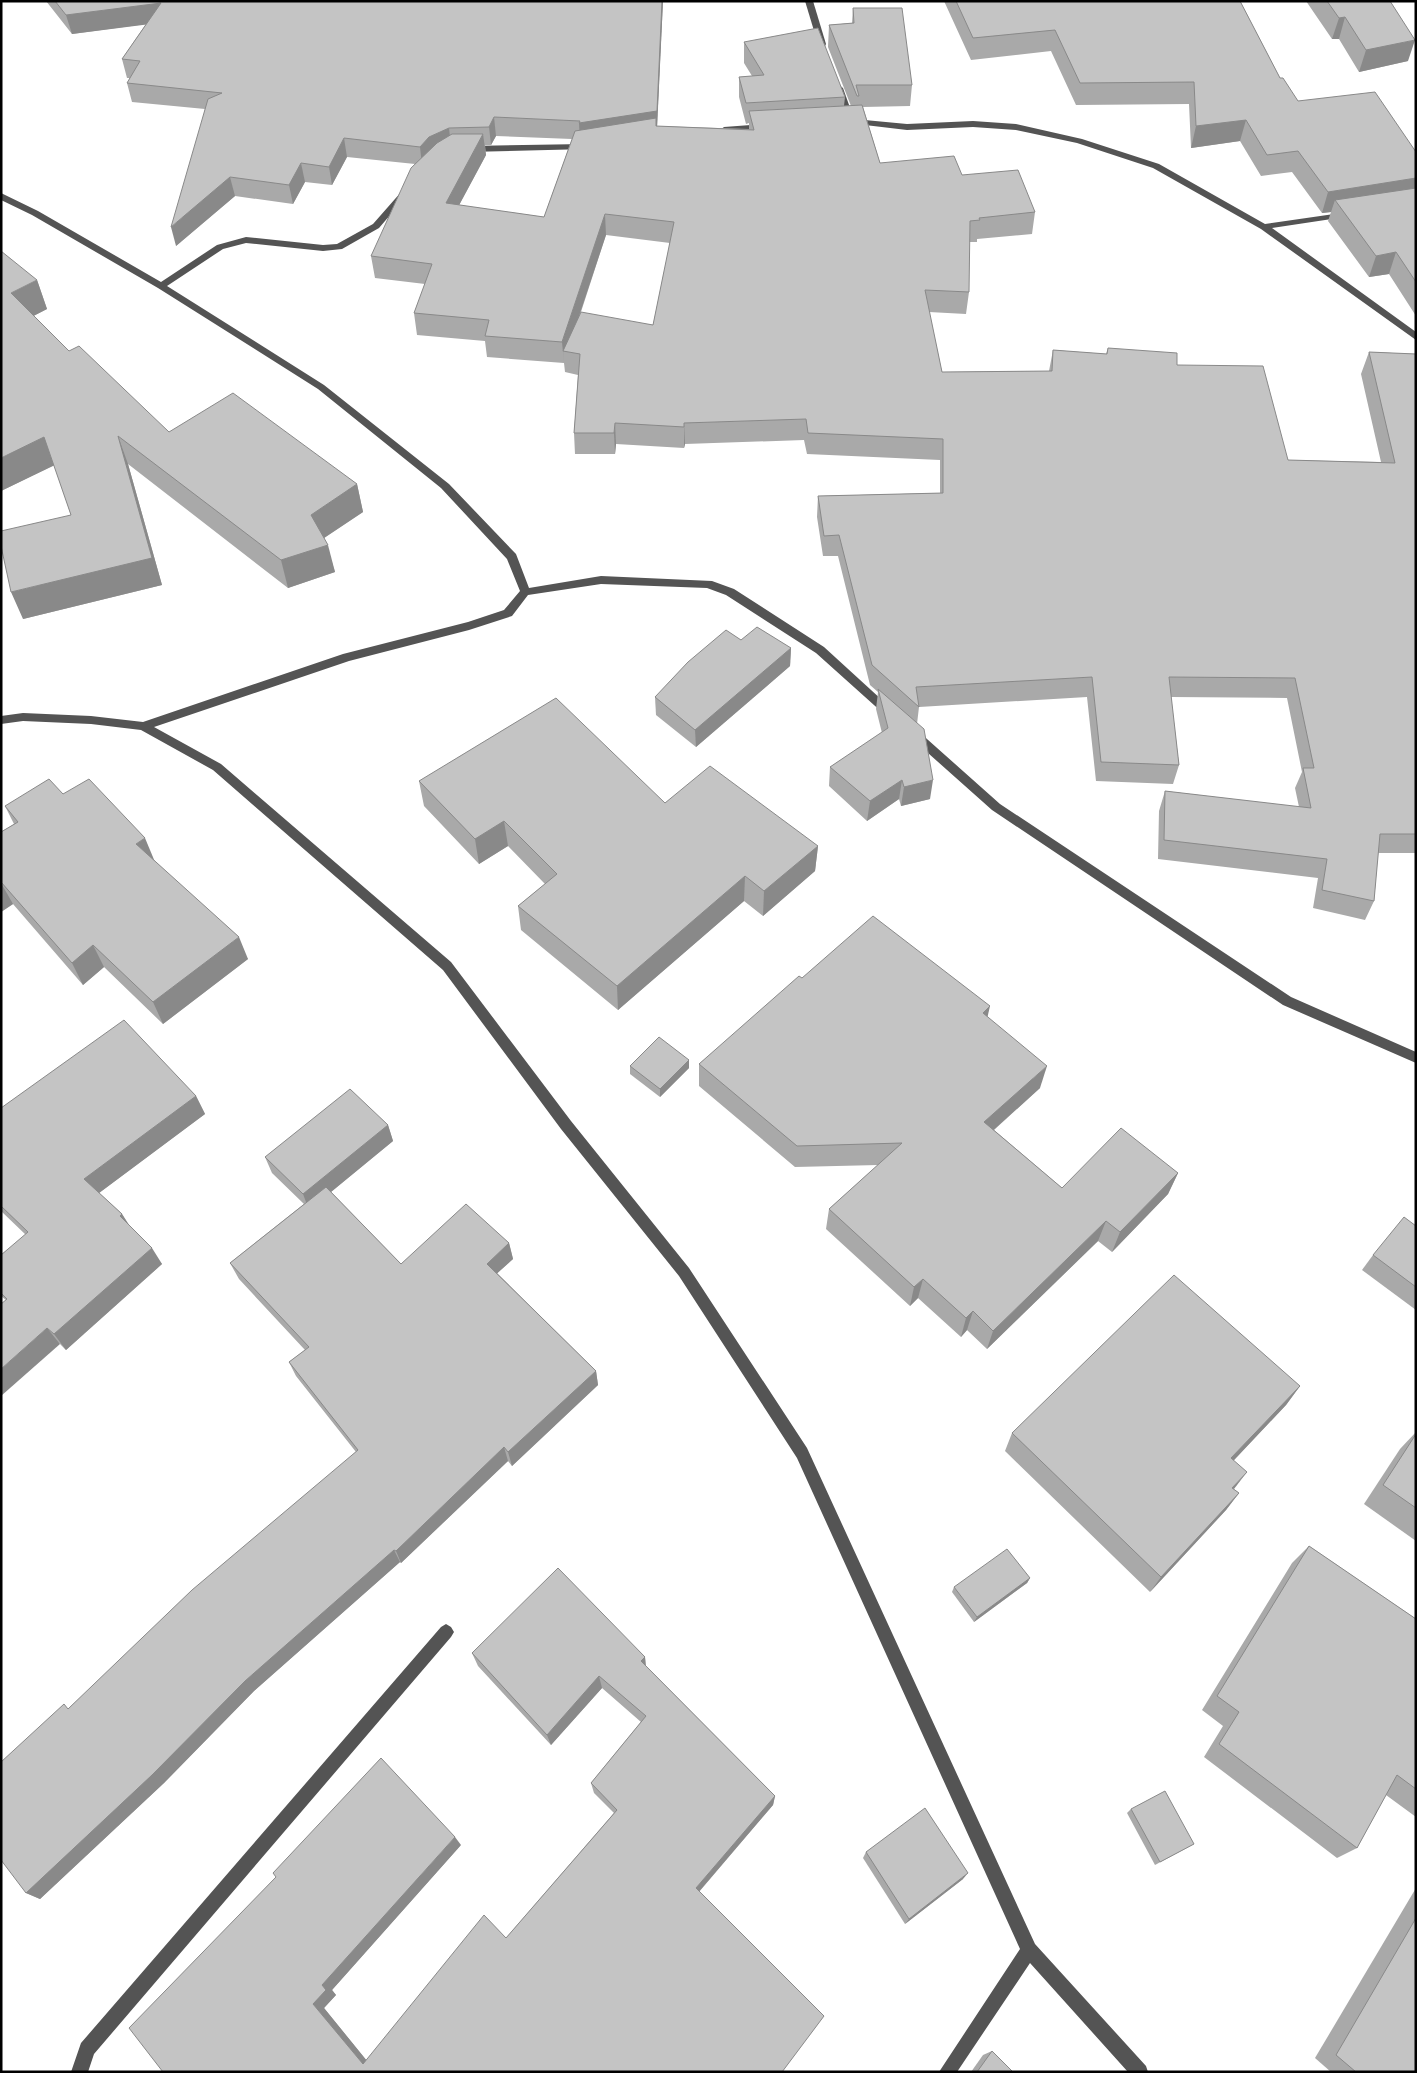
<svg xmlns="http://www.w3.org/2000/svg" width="1417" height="2073" font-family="Ubuntu,sans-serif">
<rect width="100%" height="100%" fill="#fff"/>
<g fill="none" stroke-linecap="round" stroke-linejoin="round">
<g fill="#545454" fill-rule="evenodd">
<polygon points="805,1 813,1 826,44 825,46 818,44"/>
<polygon points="839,85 843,88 854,119 907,124 973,121 1016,124 1082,139 1159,164 1265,224 1348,212 1348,216 1345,217 1272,228 1416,332 1416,340 1261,229 1153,168 1077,143 1016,130 973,127 907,130 848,123 835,88"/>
<polygon points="764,124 768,127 767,129 724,133 720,130 724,127"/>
<polygon points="585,144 589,147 588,149 468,152 464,149 468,146"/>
<polygon points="405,190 409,193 379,228 342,249 323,251 246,243 223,249 167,286 324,385 449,484 516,554 529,588 601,576 712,581 734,589 824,647 894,711 888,715 884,714 816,653 726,595 707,588 601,584 528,595 512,616 469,630 349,661 154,727 221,764 451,962 571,1121 689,1268 807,1448 1035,1944 1146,2066 1148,2072 1128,2072 1030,1963 957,2072 939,2072 1020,1949 797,1458 679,1276 561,1129 443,970 213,770 141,730 91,724 23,721 1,724 1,716 23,713 91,716 143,722 343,654 468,622 504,610 520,591 507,559 441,488 318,389 158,288 32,215 1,200 1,193 38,211 161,282 217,245 246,237 323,245 337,244 373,224 402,191"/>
<polygon points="914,730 918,731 1000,804 1291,997 1416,1052 1416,1063 1283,1005 992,810 910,737 908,734"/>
<polygon points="446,1624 451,1627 454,1632 451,1637 94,2054 88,2072 71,2072 81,2043 441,1627"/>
</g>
</g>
<g fill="#a9a9a9" fill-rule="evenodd">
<path d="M 46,1 L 663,1 L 657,126 L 749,129 L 749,123 L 746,124 L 739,97 L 739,77 L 752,76 L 744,63 L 744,42 L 845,97 L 844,106 L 851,106 L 828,47 L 829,25 L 852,23 L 853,8 L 912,85 L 910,106 L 863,107 L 880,163 L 962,175 L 1035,212 L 1032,234 L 977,239 L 977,242 L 969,242 L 969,292 L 966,314 L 929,312 L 942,372 L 1049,371 L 1053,350 L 1106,354 L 1108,348 L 1177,365 L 1288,460 L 1381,462 L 1361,374 L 1369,352 L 1416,354 L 1416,853 L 1378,853 L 1374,901 L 1365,920 L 1313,908 L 1318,878 L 1158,859 L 1159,811 L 1165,791 L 1299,807 L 1295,788 L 1302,772 L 1287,698 L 1171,697 L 1179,765 L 1173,784 L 1096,781 L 1087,697 L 919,707 L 917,724 L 930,799 L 901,806 L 899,799 L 867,821 L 829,786 L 830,767 L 882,733 L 876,709 L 878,692 L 870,685 L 838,556 L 823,556 L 817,517 L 818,496 L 940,493 L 940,460 L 807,454 L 804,440 L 685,444 L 684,448 L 616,444 L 615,454 L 575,454 L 574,433 L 578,375 L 565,372 L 564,363 L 487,357 L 485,341 L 417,335 L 414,313 L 425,284 L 375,278 L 371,256 L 415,164 L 347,157 L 332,185 L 305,182 L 293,204 L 235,196 L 176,246 L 205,109 L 132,102 L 127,83 L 130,78 L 127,78 L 122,59 L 146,24 L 72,34 ZM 496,136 L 572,139 L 544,217 L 459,205 L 486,155 L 485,145 L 491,145 ZM 606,235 L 670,243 L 653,325 L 580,315 Z"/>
<polygon points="944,1 1240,1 1280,78 1298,101 1416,152 1416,316 1389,274 1369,277 1328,221 1331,212 1322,213 1292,172 1261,176 1240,141 1191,148 1189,104 1076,105 1051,51 971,60"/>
<polygon points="1306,1 1390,1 1408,61 1359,72 1339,39 1332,39"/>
<polygon points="37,280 47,309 33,316 69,351 169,432 357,484 363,512 324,538 335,572 288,588 128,464 162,585 23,619 71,515 54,465 1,491"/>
<polygon points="791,648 790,666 696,747 656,715 655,697"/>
<polygon points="419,781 665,803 818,846 815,871 763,916 744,901 618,1010 521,930 518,906 545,884 508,846 479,864 424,806"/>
<polygon points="63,794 154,860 248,959 163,1024 104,967 83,985 13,904 1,912 1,832 14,824 5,806"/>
<polygon points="802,978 988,1017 1040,1088 994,1130 1062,1188 1178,1173 1168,1194 1112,1252 1098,1241 987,1349 967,1330 961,1337 918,1298 910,1306 826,1229 829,1209 878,1165 795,1167 699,1086 699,1064"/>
<polygon points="689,1060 689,1068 660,1097 630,1074 630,1066"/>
<polygon points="196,1096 205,1114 99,1193 122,1214 128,1224 162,1264 66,1350 60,1344 6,1300 1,1296 1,1255 26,1235 1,1211 1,1108"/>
<polygon points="388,1125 393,1141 331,1192 401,1264 509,1243 513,1259 497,1273 596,1371 598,1385 512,1466 508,1461 401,1563 400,1562 254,1691 164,1783 40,1899 26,1893 69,1708 356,1452 296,1376 289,1362 305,1350 239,1279 230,1263 304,1204 272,1173 265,1157"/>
<polygon points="1416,1226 1416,1310 1362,1270 1373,1255"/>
<polygon points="1300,1386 1286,1405 1234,1460 1234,1489 1239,1493 1226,1510 1150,1592 1005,1451 1012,1433"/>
<polygon points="1416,1432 1416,1541 1364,1504 1400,1449"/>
<polygon points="1309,1546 1416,1619 1416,1817 1386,1795 1357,1848 1337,1858 1204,1757 1223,1726 1202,1710 1292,1563"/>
<polygon points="1030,1578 1027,1583 974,1622 952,1592 954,1587"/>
<polygon points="472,1653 645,1657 646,1666 775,1796 773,1805 699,1892 782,2072 163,2072 461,1845 332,1990 336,1995 324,2008 366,2060 506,1938 614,1813 594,1793 591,1783 641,1722 602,1688 551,1745 478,1666"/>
<polygon points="1131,1809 1194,1844 1155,1865 1127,1813"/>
<polygon points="866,1852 963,1879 905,1924 863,1858"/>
<polygon points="1416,1888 1416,2072 1331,2072 1315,2058"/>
<polygon points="992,2051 1013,2072 971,2072 983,2055"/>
</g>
<g fill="#898989">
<polygon points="662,1 663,1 657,129 580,142 579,123"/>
<polygon points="161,3 166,22 72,34 66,15"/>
<polygon points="1345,17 1339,39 1332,39 1339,18"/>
<polygon points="1415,40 1408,61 1359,72 1366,50"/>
<polygon points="494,117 496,136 491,145 489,127"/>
<polygon points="1246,120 1240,141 1191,148 1196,126"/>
<polygon points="449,128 451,146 422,165 420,147 429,137"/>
<polygon points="483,134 486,155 449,224 446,203"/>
<polygon points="344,138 347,157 332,185 329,167"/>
<polygon points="301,163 305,182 293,204 289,185"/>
<polygon points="230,177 235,196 176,246 171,227"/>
<polygon points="1416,178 1416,199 1335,200 1331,212 1322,213 1328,192"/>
<polygon points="605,214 606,235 567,352 563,351 564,363 562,342"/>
<polygon points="1396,252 1389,274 1369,277 1376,256"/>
<polygon points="37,280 47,309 22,322 11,293"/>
<polygon points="615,423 616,444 615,454 614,433"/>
<polygon points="684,423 685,444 684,448"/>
<polygon points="118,436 128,464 162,585 23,619 11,592 152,558"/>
<polygon points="44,437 55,465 1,491 1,458"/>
<polygon points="357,484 363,512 318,542 311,515"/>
<polygon points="328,545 335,572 288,588 281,560"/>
<polygon points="791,648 790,666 696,747 695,730"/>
<polygon points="902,780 899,799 867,821 870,801"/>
<polygon points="933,780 930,799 901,806 904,787"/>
<polygon points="504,821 508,846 479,864 475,839"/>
<polygon points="145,838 155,862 136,844"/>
<polygon points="818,846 815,871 763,916 764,891"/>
<polygon points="745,876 744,901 618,1010 617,986"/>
<polygon points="1,883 13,904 1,912"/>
<polygon points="239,937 248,959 163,1024 153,1002"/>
<polygon points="93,945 104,967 83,985 72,963"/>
<polygon points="990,1006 985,1028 983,1013"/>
<polygon points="689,1060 689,1068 660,1097 660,1089"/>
<polygon points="1047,1066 1040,1088 979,1143 984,1122"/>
<polygon points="196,1096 205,1114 95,1196 84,1179"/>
<polygon points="388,1125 393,1141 309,1210 303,1194"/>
<polygon points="1178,1173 1168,1194 1112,1252 1120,1232"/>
<polygon points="122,1214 133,1231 120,1216"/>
<polygon points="1106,1221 1098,1241 987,1349 993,1331"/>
<polygon points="509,1243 513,1259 491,1279 487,1264"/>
<polygon points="152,1248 162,1264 66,1350 54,1334"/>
<polygon points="923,1279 918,1298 910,1306 914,1287"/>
<polygon points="973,1311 967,1330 961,1337 966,1318"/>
<polygon points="47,1328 60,1344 1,1396 1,1369"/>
<polygon points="596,1371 598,1385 512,1466 508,1452"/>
<polygon points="1300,1386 1286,1405 1219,1476 1231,1458"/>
<polygon points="504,1447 508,1461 401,1563 396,1551"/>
<polygon points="1247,1472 1234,1489 1232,1488"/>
<polygon points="1239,1493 1226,1510 1150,1592 1161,1577"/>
<polygon points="394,1550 400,1562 254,1691 164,1783 40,1899 26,1893 245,1681"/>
<polygon points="1030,1578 1027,1583 974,1622 977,1617"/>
<polygon points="645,1657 646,1670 641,1661"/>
<polygon points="599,1676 602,1688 551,1745 547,1735"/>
<polygon points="775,1796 773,1805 696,1895 696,1888"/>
<polygon points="455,1837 461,1845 332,1990 336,1995 324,2008 372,2067 363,2064 313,2004 322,1985"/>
<polygon points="968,1873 963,1879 905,1924 909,1919"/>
</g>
<g fill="#c4c4c4" stroke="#898989">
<polygon points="55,1 662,1 657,111 579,123 580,121 494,117 489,127 449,128 429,137 420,147 344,138 329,167 301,163 289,185 230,177 171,227 208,99 222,93 127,83 140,61 122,59 161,3 66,15"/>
<polygon points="956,1 1240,1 1280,78 1283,78 1298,101 1375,92 1416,152 1416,178 1328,192 1298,151 1267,155 1246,120 1196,126 1194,82 1080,83 1055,30 973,38"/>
<polygon points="1327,1 1390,1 1415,40 1366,50 1345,17 1339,18"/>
<polygon points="853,8 902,8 912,85 856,85 859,96 857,96 829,25 854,23"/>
<polygon points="818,28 845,97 746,103 739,77 764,75 744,42"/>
<polygon points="862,105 880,163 954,156 962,175 1018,170 1035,212 979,218 980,220 970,221 969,292 925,290 942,372 1052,371 1053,350 1107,354 1108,348 1177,353 1177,365 1263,366 1288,460 1395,463 1369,352 1416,354 1416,834 1380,834 1374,901 1322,890 1327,859 1164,840 1165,791 1311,808 1303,768 1314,768 1295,678 1169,677 1179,765 1101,762 1092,677 916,687 919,707 872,665 839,535 824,536 818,496 943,493 943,439 808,433 806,419 684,423 684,427 615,423 614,433 574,433 580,354 563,351 581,312 653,325 674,222 605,214 562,342 485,336 489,320 414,313 432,264 371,256 411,168 437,143 452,134 483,134 446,203 544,217 575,131 656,118 656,126 754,130 749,111"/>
<polygon points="1416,188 1416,282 1396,252 1376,256 1335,200"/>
<polygon points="1,251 37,280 11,293 69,351 79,346 169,432 233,393 357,484 311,515 328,545 281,560 118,436 152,558 11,592 1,546 1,531 71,515 44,437 1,458"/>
<polygon points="757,627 791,648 695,730 655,697 688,662 726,630 741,640"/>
<polygon points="878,689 924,729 933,780 904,787 902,780 870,801 830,767 888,728"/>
<polygon points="556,698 665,803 710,766 818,846 764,891 745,876 617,986 518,906 557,874 504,821 475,839 419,781"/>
<polygon points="49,779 63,794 89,779 145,838 136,844 239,937 153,1002 93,945 72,963 1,882 1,832 18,822 5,806"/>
<polygon points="873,916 990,1006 983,1013 1047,1066 984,1122 1062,1188 1121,1128 1178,1173 1120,1232 1106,1221 993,1331 973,1311 966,1318 923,1279 914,1287 829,1209 902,1143 797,1146 699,1064 799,976 802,978"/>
<polygon points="124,1020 196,1096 84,1179 122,1214 120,1216 152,1248 54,1334 47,1328 1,1369 1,1304 7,1299 1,1293 1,1255 28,1232 1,1206 1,1108"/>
<polygon points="659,1037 689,1060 660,1089 630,1066"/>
<polygon points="350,1089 388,1125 303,1194 265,1157"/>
<polygon points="326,1187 401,1264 466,1204 509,1243 487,1264 596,1371 508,1452 504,1447 396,1551 394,1550 245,1681 152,1775 26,1893 1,1860 1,1762 64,1704 68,1709 192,1590 358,1450 289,1362 309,1347 230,1263"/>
<polygon points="1404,1217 1416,1226 1416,1287 1373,1255"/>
<polygon points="1174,1275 1300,1386 1231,1458 1247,1472 1232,1488 1239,1493 1161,1577 1012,1433"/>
<polygon points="1416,1434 1416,1508 1383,1485"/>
<polygon points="1309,1546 1416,1619 1416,1789 1397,1775 1357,1848 1219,1744 1239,1712 1217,1696"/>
<polygon points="1007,1549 1030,1578 977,1617 954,1587"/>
<polygon points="558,1568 645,1657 641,1661 775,1796 696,1888 824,2016 782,2072 163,2072 129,2028 276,1877 273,1873 381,1758 455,1837 322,1985 326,1990 313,2004 363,2064 484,1915 506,1938 617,1810 591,1783 646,1716 599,1676 547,1735 472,1653"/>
<polygon points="1165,1791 1194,1844 1160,1862 1131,1809"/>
<polygon points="925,1808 968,1873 909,1919 866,1852"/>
<polygon points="1416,1918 1416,2072 1356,2072 1336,2055"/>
<polygon points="992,2051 1013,2072 977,2072"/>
</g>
<rect width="1417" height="2073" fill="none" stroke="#000000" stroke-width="5"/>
</svg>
